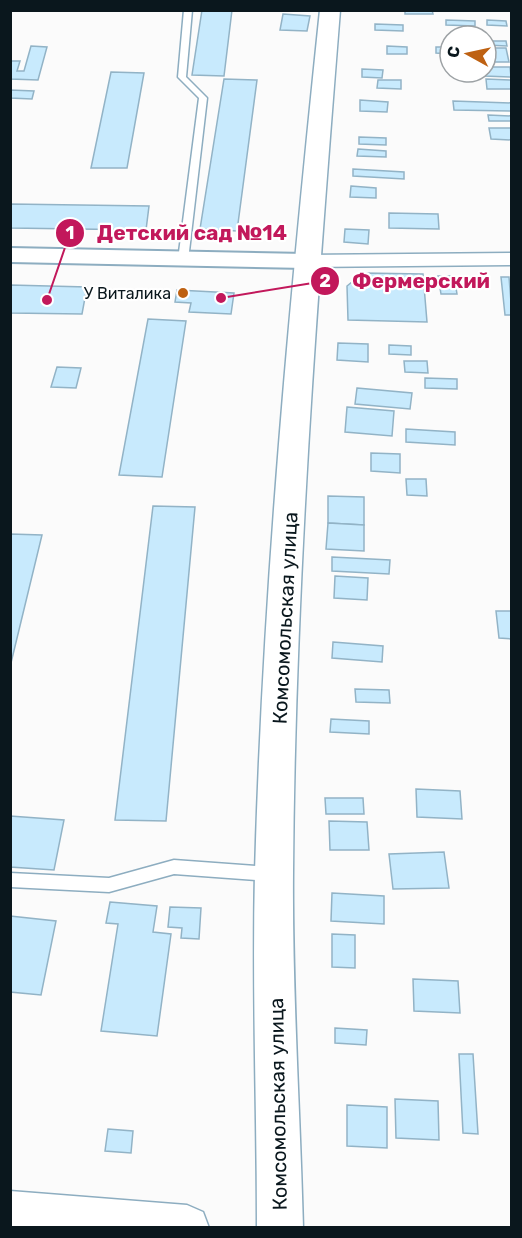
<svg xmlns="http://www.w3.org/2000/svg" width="522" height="1238" font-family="Rubik,sans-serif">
<rect width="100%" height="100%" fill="#fbfbfb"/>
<g fill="#c8eafd" stroke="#92b3c6" stroke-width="1.5">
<polygon points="202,10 232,10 224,76 192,75"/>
<polygon points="405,10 432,10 433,14 405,14"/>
<polygon points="283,14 310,16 307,31 280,30"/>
<polygon points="446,20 475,21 475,26 446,25"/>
<polygon points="487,20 506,21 507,26 487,25"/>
<polygon points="375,24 403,25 403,31 375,30"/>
<polygon points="486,41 506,41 507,46 486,45"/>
<polygon points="31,46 47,47 38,80 10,79 10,61 20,61 17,71 24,71"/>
<polygon points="387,46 407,47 407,54 387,54"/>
<polygon points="436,47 450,47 450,54 436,53"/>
<polygon points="488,48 506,48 509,62 490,62"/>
<polygon points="486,67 510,67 511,77 484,76"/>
<polygon points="362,69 383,70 382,78 362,77"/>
<polygon points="111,72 144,73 127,168 91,168"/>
<polygon points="224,79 257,80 237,231 200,229"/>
<polygon points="486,79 511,80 512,89 487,89"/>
<polygon points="378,80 401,80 401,89 377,88"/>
<polygon points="10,90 34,91 32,99 10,98"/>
<polygon points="360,100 388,102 387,112 360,111"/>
<polygon points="453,101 512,103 512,111 454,110"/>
<polygon points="488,115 512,116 512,121 489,121"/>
<polygon points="489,128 512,128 512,140 491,139"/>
<polygon points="359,137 386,138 386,145 359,144"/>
<polygon points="358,149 386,151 386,157 357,156"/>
<polygon points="353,169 404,172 404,179 353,176"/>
<polygon points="351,186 376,188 376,198 350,197"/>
<polygon points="10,204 149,206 146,230 10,228"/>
<polygon points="389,213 438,214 439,229 389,228"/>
<polygon points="345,229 369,230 368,244 344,242"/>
<polygon points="363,273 423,274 427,322 348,320 347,286"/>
<polygon points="438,276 454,276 457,294 441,294"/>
<polygon points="501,277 509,277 512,315 505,315"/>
<polygon points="10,285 87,287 82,314 10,313"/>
<polygon points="177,290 234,293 231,314 189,312 191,303 175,302"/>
<polygon points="148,319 186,321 162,477 119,475"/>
<polygon points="338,343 368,344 368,362 337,360"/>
<polygon points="389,345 411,346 411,355 389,354"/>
<polygon points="404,361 427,361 428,373 405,372"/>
<polygon points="57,367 81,368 76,388 51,387"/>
<polygon points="425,378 457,379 457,389 425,388"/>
<polygon points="357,388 412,393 410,409 355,404"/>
<polygon points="347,407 394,411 392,436 345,432"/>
<polygon points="406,429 455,432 455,445 406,442"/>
<polygon points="371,453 400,454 400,473 371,471"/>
<polygon points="406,479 426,479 427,496 407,495"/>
<polygon points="328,496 364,497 364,525 328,523"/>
<polygon points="153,506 195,507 166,821 115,820"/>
<polygon points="328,523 364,525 364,551 326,549"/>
<polygon points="10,534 42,535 10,667"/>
<polygon points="332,557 390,560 389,574 332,571"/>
<polygon points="335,576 368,578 367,600 334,598"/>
<polygon points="496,611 512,611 512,639 499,638"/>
<polygon points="333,642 383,646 382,662 332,658"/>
<polygon points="355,689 389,690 390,703 356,702"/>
<polygon points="331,719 369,721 369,734 330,732"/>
<polygon points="416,789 460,791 462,819 417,817"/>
<polygon points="325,798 363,798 364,814 326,814"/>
<polygon points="10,816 64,820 54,870 10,867"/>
<polygon points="329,821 367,822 369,850 330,850"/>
<polygon points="444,852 449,888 393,889 389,854"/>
<polygon points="332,893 384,896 384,924 331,921"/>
<polygon points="110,902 157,906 153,932 171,934 157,1036 101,1031 118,924 106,923"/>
<polygon points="170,907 201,908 199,939 181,938 182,928 168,927"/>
<polygon points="10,916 56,921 41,995 10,992"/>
<polygon points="332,934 355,935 355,968 332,967"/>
<polygon points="413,979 458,981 460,1013 414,1011"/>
<polygon points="335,1028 367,1030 366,1045 335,1043"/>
<polygon points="459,1054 473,1054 478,1134 463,1133"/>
<polygon points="395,1099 438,1101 439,1140 396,1138"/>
<polygon points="347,1105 387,1107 387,1148 347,1146"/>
<polygon points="108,1129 133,1131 131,1153 105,1151"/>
</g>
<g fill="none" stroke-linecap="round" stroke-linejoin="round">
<defs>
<g id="service">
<polygon points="184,10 192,10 186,77 207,98 188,260 183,263 178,260 199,98 178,77"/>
<polygon points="174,860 270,867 275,869 277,874 275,879 270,881 174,874 109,892 10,887 10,873 109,878"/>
</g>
<polygon id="minor" points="512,253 512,265 306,267 299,265 297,261 299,257 306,255"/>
<polygon id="tertiary" points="10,248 306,254 314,256 317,261 314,266 306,268 10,262"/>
<g id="secondary">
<path d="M 320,10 L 340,10 C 317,297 295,585 293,872 C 292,991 300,1109 303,1228 L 257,1228 C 257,1109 252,990 255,872 C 263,584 290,297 320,10 Z"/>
<polygon points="10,1191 187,1205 203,1212 209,1228 10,1228"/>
</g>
</defs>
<use href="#service" stroke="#8dadc0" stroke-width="3"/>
<use href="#minor" stroke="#8dadc0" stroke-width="3"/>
<use href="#tertiary" stroke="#8dadc0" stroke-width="4"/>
<use href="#secondary" stroke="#8dadc0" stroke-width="3"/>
<use href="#service" fill="#fff" fill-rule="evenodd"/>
<use href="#minor" fill="#fff" fill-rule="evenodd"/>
<use href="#tertiary" fill="#fff" fill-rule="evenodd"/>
<use href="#secondary" fill="#fff" fill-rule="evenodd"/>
</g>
<circle fill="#be6112" stroke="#fff" stroke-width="2" cx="183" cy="293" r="6"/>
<g text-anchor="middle" stroke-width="4.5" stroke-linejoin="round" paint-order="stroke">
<g font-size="16" fill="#0a171d" stroke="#fff" text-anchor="end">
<text x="171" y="299">У Виталика</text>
</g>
<g font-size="20" fill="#0a171d" stroke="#fff">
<text transform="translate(285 618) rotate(-87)" y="7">Комсомольская улица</text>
<text transform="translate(278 1104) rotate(-91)" y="7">Комсомольская улица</text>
</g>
</g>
<path fill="none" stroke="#c2185b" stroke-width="2" d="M47 300L70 233M221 298L325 281"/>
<g fill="#c2185b" stroke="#fff" stroke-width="2">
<circle cx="47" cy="300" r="6"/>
<circle cx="221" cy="298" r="6"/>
<circle cx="70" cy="233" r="15"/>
<circle cx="325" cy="281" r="15"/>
</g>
<g font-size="18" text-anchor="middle" font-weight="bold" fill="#fff">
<text x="70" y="239">1</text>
<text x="325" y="287">2</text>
</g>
<g font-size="21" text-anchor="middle" font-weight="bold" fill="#c2185b" stroke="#fff" stroke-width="4.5" stroke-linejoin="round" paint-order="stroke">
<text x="192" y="240">Детский сад №14</text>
<text x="421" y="288">Фермерский</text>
</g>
<rect width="522" height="1238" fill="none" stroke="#0a171d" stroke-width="24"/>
<g transform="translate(468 54) rotate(278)"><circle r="28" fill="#ffffff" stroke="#9da2a5" stroke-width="1.5"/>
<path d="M0-4.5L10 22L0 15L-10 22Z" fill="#be6112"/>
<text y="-9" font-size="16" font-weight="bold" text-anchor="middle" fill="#0a171d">С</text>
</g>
</svg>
